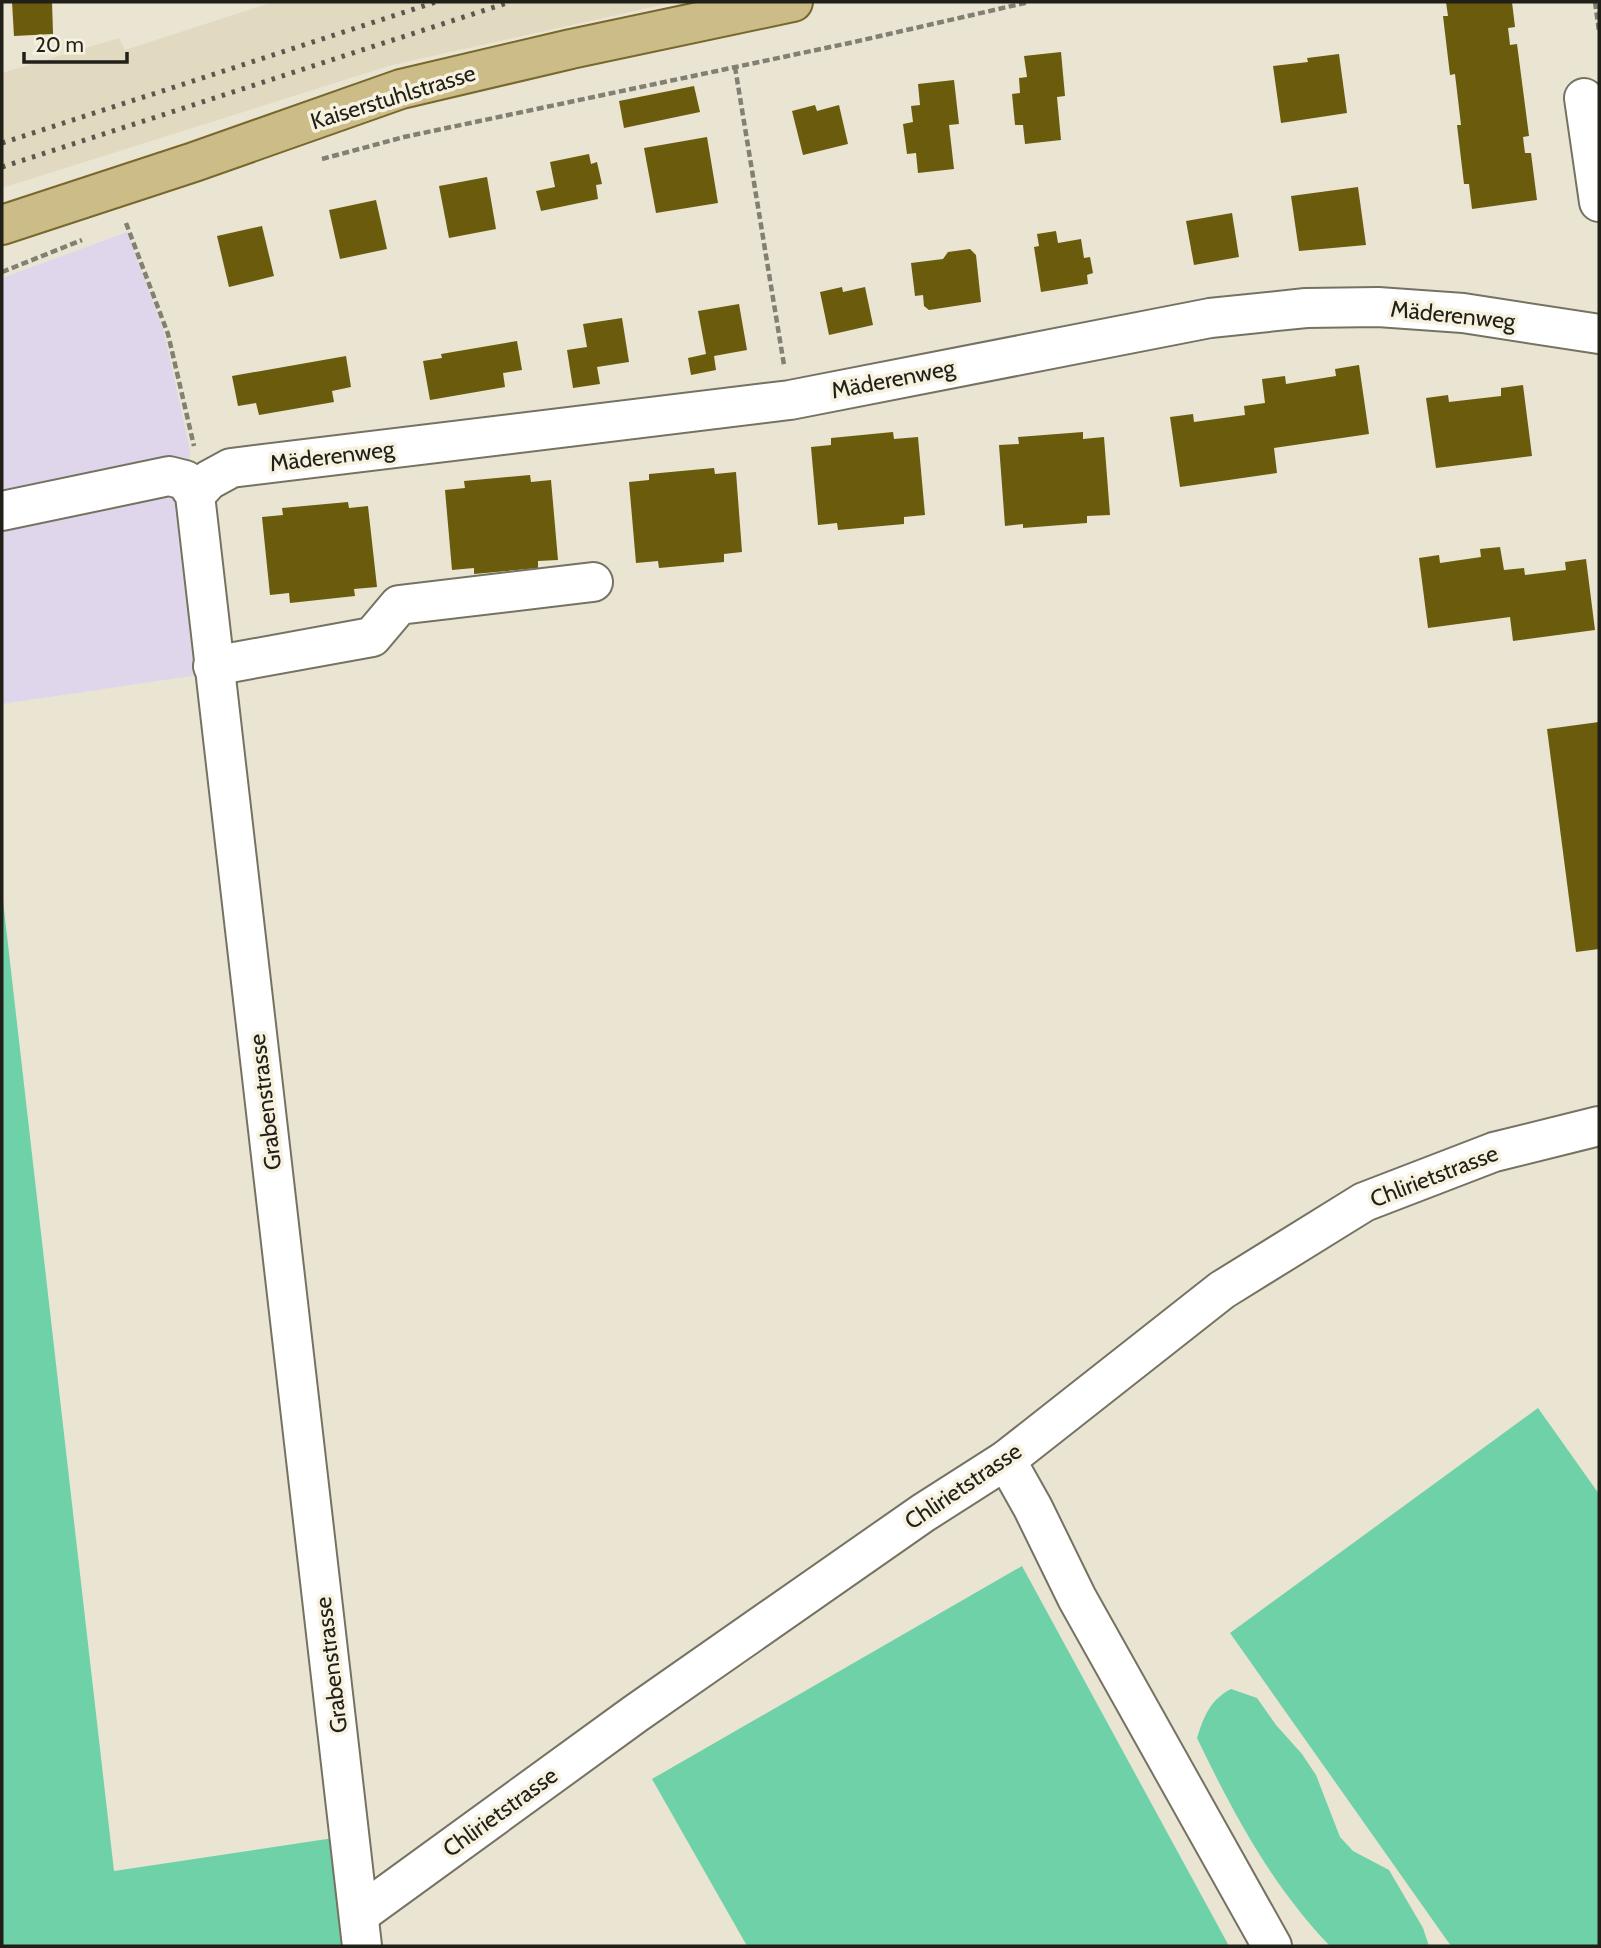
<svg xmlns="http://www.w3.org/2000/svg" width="1601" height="1948" font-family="Cabin,sans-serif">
<rect width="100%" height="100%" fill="#e9e5d2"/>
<polygon fill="#e1dac0" points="273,2 675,2 392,65 2,188 2,73 119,38 125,50"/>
<polygon fill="#e0d6eb" points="127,232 164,332 190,450 188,544 205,674 2,704 2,278"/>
<g fill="#6fd1a8">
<polygon points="2,892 114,1871 340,1837 356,1946 2,1946"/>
<polygon points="1538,1408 1599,1494 1599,1946 1451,1946 1230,1633"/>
<polygon points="1022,1566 1229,1946 747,1946 652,1779"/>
<path d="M 1231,1689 L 1257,1698 L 1276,1725 L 1302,1754 L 1316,1775 L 1340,1837 L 1353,1851 L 1389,1870 L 1423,1928 L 1429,1946 L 1330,1946 C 1272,1886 1233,1813 1197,1738 C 1204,1716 1210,1700 1231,1689 Z"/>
</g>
<g fill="#6b5b0c">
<polygon points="12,2 52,2 53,34 14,36"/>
<polygon points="1446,2 1512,2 1515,27 1508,28 1509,36 1510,45 1517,44 1529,136 1523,137 1525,153 1531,153 1537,200 1472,209 1469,184 1464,184 1457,125 1461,125 1455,74 1450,75 1443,16 1448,16"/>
<polygon points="1061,52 1065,96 1057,97 1061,140 1025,144 1023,125 1015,125 1012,94 1020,93 1019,78 1027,77 1024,56"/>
<polygon points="1339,54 1347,113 1281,123 1273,66 1308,62 1307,58"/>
<polygon points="954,80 959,124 949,125 954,169 918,173 916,153 907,154 903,124 913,122 911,106 920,105 918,84"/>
<polygon points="694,86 700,112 624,128 619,101"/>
<polygon points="815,105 817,111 839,105 848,144 803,155 792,111"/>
<polygon points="707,137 718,203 656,213 644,148"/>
<polygon points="589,154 591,164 597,162 602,184 596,185 598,199 541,211 536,191 555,187 550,162"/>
<polygon points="487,177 496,229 449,238 439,186"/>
<polygon points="1358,187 1366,245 1299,251 1291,196"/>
<polygon points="376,200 387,249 340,259 329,210"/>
<polygon points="1232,213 1239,257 1194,265 1186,221"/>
<polygon points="262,226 274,276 229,287 217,236"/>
<polygon points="1056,231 1058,243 1081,239 1084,258 1090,257 1093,273 1087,275 1088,284 1041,292 1034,247 1039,246 1037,234"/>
<polygon points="970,249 976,255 981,302 929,310 924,306 923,295 915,296 911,263 943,259 948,252"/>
<polygon points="842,287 843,292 865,287 873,325 829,335 820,292"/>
<polygon points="739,304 747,350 714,356 716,370 691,375 688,358 706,354 698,311"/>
<polygon points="622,318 629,362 597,367 600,384 573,388 567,350 587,347 583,324"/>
<polygon points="517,341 522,370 503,373 505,387 430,400 423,361 442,358 441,354"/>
<polygon points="346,356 351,387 332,391 334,402 259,415 256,403 238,406 232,376"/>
<polygon points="1359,365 1369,434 1274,448 1277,473 1180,487 1170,417 1193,414 1194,422 1245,415 1244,406 1265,403 1262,379 1285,376 1286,384 1336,376 1335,369"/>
<polygon points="1523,385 1532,456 1436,468 1426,398 1448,395 1449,402 1501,396 1501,388"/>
<polygon points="893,432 894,439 918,437 925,515 904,517 904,524 838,530 837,523 818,525 811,447 831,445 831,438"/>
<polygon points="1083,432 1083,439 1104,437 1110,515 1087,516 1087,523 1023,528 1023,524 1005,526 999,445 1019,444 1018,437"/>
<polygon points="714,468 715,474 736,472 742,552 724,554 724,562 659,568 658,561 636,563 629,482 649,480 649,474"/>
<polygon points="530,475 531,482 551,480 558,560 538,561 538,568 474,574 474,568 452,570 445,490 465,488 464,481"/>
<polygon points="348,502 349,508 368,506 377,587 354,589 355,596 290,603 289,593 270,595 262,517 283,515 282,508"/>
<polygon points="1500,547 1504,570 1524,568 1525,575 1566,570 1565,562 1586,559 1595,630 1513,641 1510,617 1428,628 1419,558 1439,555 1440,563 1481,557 1480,549"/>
<polygon points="1599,722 1599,949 1576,952 1547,729"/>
</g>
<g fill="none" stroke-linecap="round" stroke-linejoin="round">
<defs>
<g id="minor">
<polyline points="1584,98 1599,202"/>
<polyline points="195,495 209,480 231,468 790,400 1210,318 1306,308 1378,307 1463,313 1599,334"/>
<polyline points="2,511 169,476 185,480 195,495 362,1946"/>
<polyline points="213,666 372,637 399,605 593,582"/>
<polyline points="1006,1460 1033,1508 1077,1598 1272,1946"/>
<polyline points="360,1914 635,1714 923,1513 1006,1460 1222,1290 1364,1202 1494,1152 1599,1126"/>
</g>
<polyline id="major" points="2,225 194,162 401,89 571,49 793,2"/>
</defs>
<use href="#minor" stroke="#767262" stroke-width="42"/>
<use href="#major" stroke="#78682d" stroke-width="42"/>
<g stroke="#838073" stroke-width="4.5" stroke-dasharray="7 3.5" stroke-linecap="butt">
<polyline points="1595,2 1599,31"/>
<polyline points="735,67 784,365"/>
<polyline points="322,159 404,137 854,42 1029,2"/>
<polyline points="126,223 168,334 194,446"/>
<polyline points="2,272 82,240"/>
</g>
<use href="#minor" stroke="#fff" stroke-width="38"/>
<use href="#major" stroke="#cbbc88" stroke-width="38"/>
<g stroke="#5b594f" stroke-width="5" stroke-dasharray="3.5 7" stroke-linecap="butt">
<polyline points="2,143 436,2"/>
<polyline points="2,167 510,2"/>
</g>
</g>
<g text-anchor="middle" stroke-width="7" stroke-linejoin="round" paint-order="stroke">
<g font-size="23" fill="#201f18" stroke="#f7f2df">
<text transform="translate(393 97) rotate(-17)" y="8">Kaiserstuhlstrasse</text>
<text transform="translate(1453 315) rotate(6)" y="8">Mäderenweg</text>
<text transform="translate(893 379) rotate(-11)" y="8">Mäderenweg</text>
<text transform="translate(332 456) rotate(-7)" y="8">Mäderenweg</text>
<text transform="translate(265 1102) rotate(-97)" y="8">Grabenstrasse</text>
<text transform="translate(1434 1176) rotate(-21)" y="8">Chlirietstrasse</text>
<text transform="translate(963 1486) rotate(-34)" y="8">Chlirietstrasse</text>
<text transform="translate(331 1665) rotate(-97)" y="8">Grabenstrasse</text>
<text transform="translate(500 1812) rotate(-36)" y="8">Chlirietstrasse</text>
</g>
</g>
<rect width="1601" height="1948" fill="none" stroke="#201f18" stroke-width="7"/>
<path d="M24 52v10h103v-10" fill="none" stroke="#201f18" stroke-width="3.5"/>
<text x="35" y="52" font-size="21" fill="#201f18" stroke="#f7f2df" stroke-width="5" paint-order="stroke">20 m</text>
</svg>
